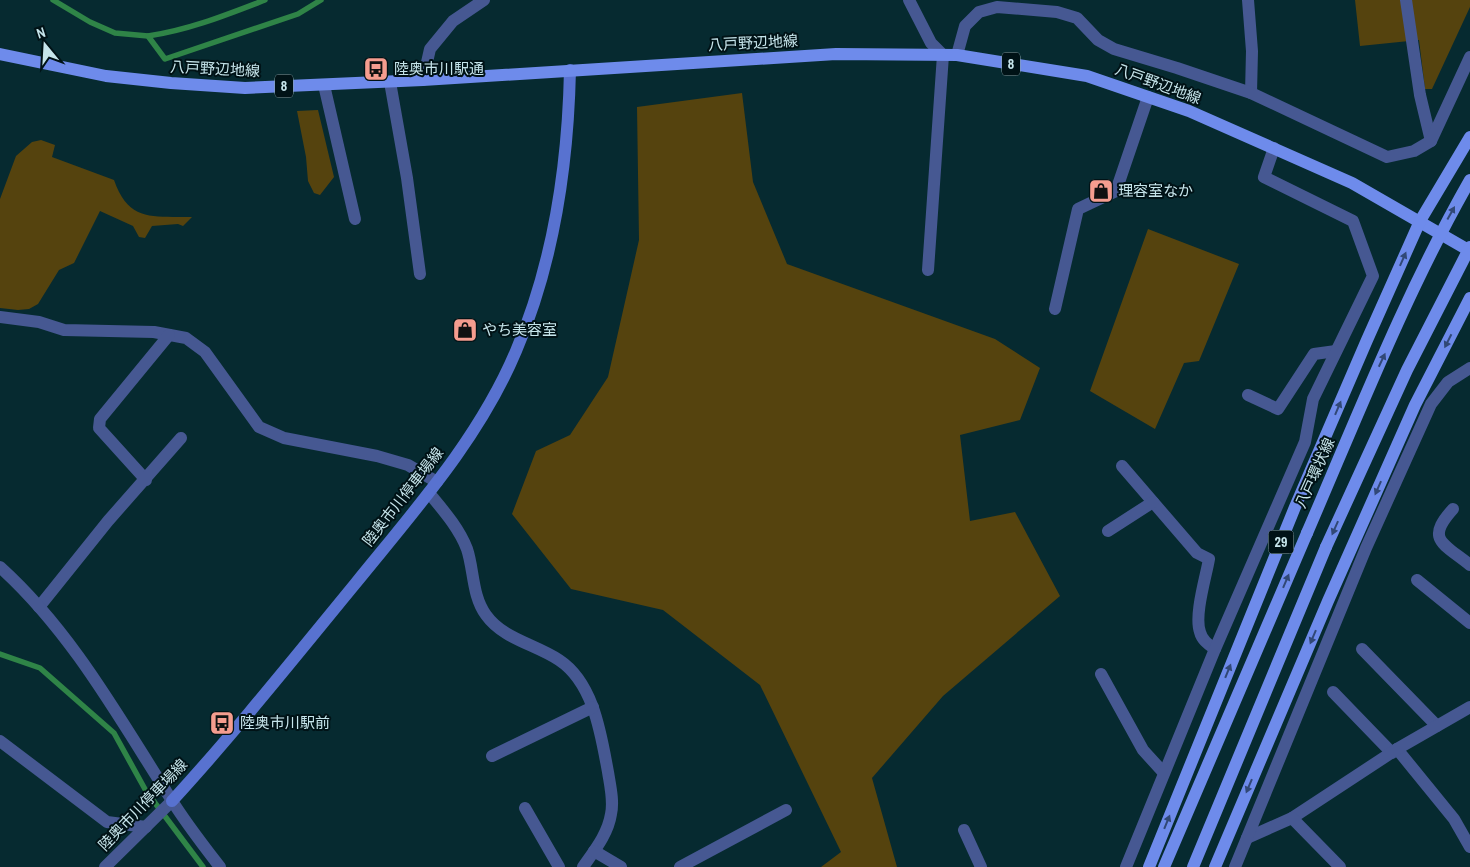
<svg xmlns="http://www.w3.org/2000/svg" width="1470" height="867" font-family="'Archivo Narrow','Noto Sans JP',sans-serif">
<rect width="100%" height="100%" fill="#062a30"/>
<g fill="#55430e">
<polygon points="1355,0 1470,0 1470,7 1432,89 1425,89 1419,40 1360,46"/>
<polygon points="742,93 753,182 787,264 995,339 1040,368 1020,420 960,435 970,521 1015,512 1060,596 943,696 872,778 897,867 821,867 841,852 760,685 663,610 571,589 512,514 536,451 570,435 608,377 639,240 637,107"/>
<polygon points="318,110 334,177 320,195 314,193 308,181 306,157 297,111"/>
<path d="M 41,140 L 55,145 L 52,157 L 114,180 C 129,223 154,216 192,217 L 183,226 L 178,224 L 152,226 L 145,238 L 139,237 L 133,226 L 100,211 L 74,263 L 59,270 L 38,304 L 29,309 L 18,310 L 0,308 L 0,199 L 16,156 L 32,142 Z"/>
<polygon points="1148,229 1239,264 1199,361 1184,363 1155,429 1090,391"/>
</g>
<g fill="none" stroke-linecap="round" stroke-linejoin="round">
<g stroke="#2f8447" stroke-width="5.5">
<polyline points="53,0 90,22 115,33 148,36 165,59 298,14 321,0"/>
<path d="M 148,36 C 189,30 226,15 265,0"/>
<polyline points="0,654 40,668 114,733 146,791 203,867"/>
</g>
<g stroke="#465892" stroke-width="12">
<polyline points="909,0 931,43 943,55 928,270"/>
<polyline points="1248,0 1252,51 1251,93"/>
<polyline points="1406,0 1420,95 1431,141"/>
<polyline points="957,55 965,26 979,12 997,7 1057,12 1077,18 1098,40 1114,49 1177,68 1251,93 1387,157 1414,151 1431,141 1470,57"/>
<polyline points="423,80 430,49 453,21 484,0"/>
<polyline points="390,82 407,178 420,274"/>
<polyline points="324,85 355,219"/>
<polyline points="1055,309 1078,209 1116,191 1148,97"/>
<polyline points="0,317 39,322 64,330 154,332 186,338 205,352 259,427 284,438 377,456 408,465 437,482"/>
<polyline points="1248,395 1278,409 1314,354 1336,351"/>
<path d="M 1122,466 L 1197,553 L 1209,559 C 1206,577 1194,615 1200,632 C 1202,640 1208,644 1215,649"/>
<polyline points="146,480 99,428 100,419 169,335"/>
<path d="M 429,493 C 443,510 459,528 467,549 C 474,570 472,596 486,615 C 503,639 535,644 559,660 C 594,683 601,735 608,772 C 610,785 614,801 611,814 C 608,834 594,851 583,867"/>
<path d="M 1453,509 C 1425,540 1443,543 1470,565"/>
<polyline points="1108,531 1153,502"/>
<polyline points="1417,580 1470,623"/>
<polyline points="39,607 108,521 181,438"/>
<polyline points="1362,649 1437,726"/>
<polyline points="1101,674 1143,750 1163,772"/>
<polyline points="1333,692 1392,753"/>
<polyline points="0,741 107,822 146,827"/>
<polyline points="1397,749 1454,819 1470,847"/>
<polyline points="492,756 593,707"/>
<polyline points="525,808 559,867"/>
<polyline points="1292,818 1397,749 1470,707"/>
<polyline points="964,830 981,867"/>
<polyline points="1247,838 1292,818 1340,867"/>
<polyline points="594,851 621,867"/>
<polyline points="105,867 172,801"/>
<polyline points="680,867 786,810"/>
<polyline points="1126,867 1215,649 1305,442 1313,399 1373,276 1353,221 1264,177 1274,148"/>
<polyline points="1235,867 1366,548 1431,404 1448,382 1470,368"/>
</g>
<path stroke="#465892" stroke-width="12" d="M 0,567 C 72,632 119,718 171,799 C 185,822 203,845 220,867"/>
<path stroke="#5872d0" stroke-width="12" d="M 172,801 C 236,731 295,657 355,584 C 414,511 479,439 516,351 C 554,262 568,166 570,70"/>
<g stroke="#6e8beb" stroke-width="12">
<polyline points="0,54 106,76 171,83 245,88 423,80 836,54 957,55 1087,76 1189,111 1352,183 1470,251"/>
<polyline points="1149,867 1295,507 1367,340 1420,221 1470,137"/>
<polyline points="1164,867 1307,533"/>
<polyline points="1193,867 1326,547"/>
<polyline points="1215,867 1328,601 1415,405 1470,298"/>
</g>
<g stroke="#6e8beb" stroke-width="12">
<path d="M 1307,533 C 1358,415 1406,292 1470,180"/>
<polyline points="1326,547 1407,370 1470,247"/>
</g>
</g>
<defs><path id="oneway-solid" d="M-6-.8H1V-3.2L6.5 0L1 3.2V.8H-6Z" transform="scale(1.25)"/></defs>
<g fill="#314876">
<use href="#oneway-solid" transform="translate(1451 213) rotate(-61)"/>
<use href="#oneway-solid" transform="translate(1403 259) rotate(-66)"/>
<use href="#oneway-solid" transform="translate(1448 341) rotate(117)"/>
<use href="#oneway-solid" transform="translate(1382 360) rotate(-65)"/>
<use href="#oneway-solid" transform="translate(1338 408) rotate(-67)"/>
<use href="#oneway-solid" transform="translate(1378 488) rotate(114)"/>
<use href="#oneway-solid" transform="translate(1335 528) rotate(114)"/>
<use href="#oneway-solid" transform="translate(1286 581) rotate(-67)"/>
<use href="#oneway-solid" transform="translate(1313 637) rotate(113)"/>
<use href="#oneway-solid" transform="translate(1228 671) rotate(-68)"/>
<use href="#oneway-solid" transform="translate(1249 786) rotate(113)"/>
<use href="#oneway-solid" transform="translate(1167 822) rotate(-68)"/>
</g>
<defs>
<symbol id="bus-square" viewBox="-11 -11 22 22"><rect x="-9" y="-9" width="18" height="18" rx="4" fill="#f59d8f" stroke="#001216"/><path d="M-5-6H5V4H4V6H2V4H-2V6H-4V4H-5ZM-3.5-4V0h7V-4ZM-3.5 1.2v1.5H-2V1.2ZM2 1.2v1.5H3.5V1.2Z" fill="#111"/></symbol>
<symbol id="shop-square" viewBox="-11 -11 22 22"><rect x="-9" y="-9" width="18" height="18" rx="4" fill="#f59d8f" stroke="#001216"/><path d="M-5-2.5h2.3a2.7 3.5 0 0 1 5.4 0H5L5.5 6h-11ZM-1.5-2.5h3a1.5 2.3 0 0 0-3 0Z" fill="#111"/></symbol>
</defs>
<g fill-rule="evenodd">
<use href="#bus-square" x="362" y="55" width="28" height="28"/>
<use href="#shop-square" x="1087" y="177" width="28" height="28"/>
<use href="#shop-square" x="451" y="316" width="28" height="28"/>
<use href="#bus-square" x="208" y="709" width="28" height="28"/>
</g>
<g text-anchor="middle" stroke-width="4" stroke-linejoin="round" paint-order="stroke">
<g fill="#001216" stroke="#8ba6ab" stroke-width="1">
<rect x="1002" y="52.5" width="18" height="23" rx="4"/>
<rect x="275" y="74.5" width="18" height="23" rx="4"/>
<rect x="1268.5" y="530.5" width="25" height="23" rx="4"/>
</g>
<g font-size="14" font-weight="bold" fill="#c6e5eb">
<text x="1011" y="69">8</text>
<text x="284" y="91">8</text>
<text x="1281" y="547">29</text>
</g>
<g font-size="15" fill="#c6e5eb" stroke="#001216">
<text transform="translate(753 43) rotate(-3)" y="5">八戸野辺地線</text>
<text transform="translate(215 69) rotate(3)" y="5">八戸野辺地線</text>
<text transform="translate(1158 84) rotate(20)" y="5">八戸野辺地線</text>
<text transform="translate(1315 473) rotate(-66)" y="5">八戸環状線</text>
<text transform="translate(403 497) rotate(-52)" y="5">陸奥市川停車場線</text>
<text transform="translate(143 805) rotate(-46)" y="5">陸奥市川停車場線</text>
</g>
<g font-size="15" fill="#c6e5eb" stroke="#001216" text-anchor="start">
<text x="394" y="74">陸奥市川駅通</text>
<text x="1118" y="196">理容室なか</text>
<text x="482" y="335">やち美容室</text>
<text x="240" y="728">陸奥市川駅前</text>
</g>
</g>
<g transform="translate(45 45) rotate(342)" stroke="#001216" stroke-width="4" paint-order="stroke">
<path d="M0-4L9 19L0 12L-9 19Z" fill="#c6e5eb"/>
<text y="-8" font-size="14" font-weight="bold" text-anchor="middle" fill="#c6e5eb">N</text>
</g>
</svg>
